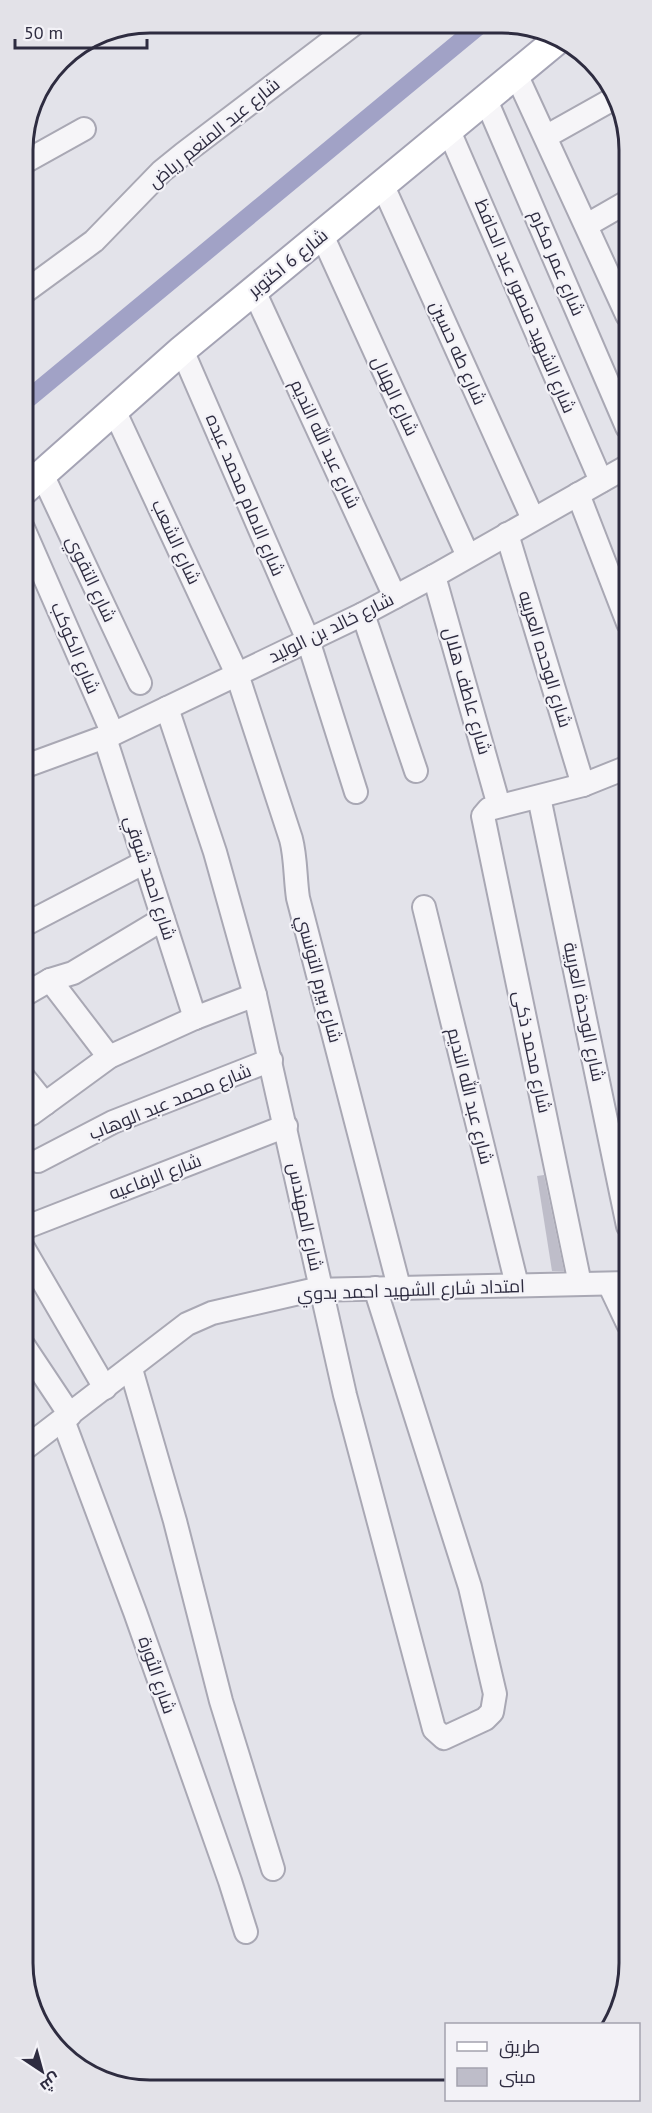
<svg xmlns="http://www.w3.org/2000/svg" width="652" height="2113" font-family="'PT Sans',Cairo,sans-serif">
<rect width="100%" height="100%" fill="#e3e3ea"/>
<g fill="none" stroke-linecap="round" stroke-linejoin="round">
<polyline stroke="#a1a2c6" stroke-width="18" points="23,403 480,25"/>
</g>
<polygon fill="#bebdc9" points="544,1175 564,1271 552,1271 537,1176"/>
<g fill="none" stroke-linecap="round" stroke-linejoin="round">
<defs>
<g id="minor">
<polyline points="516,74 627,315"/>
<polyline points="486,100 627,427"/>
<polyline points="449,131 601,481"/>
<polyline points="547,136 613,99"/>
<polyline points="23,163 84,129"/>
<polyline points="383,186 533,519"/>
<polyline points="587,225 627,202"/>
<polyline points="322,235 468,556"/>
<polyline points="254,291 395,597"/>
<polyline points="23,293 94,241 162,171 183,154 354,24"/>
<polyline points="182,350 308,640 356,792"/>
<path d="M 114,410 L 237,674 L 291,839 C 296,858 295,878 298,898 L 399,1287"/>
<polyline points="42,474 140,683"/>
<polyline points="578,494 628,623"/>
<polyline points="23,528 113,734"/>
<polyline points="507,534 583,785"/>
<polyline points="434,576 499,806"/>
<polyline points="363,614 416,771"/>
<polyline points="167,708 215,852 255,995 345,1395 434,1729 444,1738 485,1719 492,1712 495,1694 470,1587 375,1288"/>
<polyline points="105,738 195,1018"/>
<polyline points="23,767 113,734 363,614 434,576 628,466"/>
<polyline points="539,797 628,1226"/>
<polyline points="424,907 517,1285"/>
<polyline points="24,925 145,862"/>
<polyline points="50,980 109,1057"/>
<polyline points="24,995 50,980 73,973 163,919"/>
<polyline points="24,1078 45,1104"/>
<polyline points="31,1114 109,1057 195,1018 255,995"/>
<polyline points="38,1161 113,1122 271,1060"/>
<polyline points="24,1228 286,1126"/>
<polyline points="24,1249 105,1388"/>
<polyline points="580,1284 483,816 489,809 583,785 628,767"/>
<polyline points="609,1284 628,1324"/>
<polyline points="24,1346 70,1415"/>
<polyline points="131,1369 175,1521 221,1701 273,1869"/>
<polyline points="63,1420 135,1612 230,1881 246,1932"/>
<polyline points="24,1449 187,1324 212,1313 312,1290 628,1283"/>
</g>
<polyline id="major" points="23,491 182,350 556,41"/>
</defs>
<use href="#minor" stroke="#a9a8b4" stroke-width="26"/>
<use href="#major" stroke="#a4a3b4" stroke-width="32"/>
<use href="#minor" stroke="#f6f5f8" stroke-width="22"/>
<use href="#major" stroke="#fff" stroke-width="28"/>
</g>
<g text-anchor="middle" stroke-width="4.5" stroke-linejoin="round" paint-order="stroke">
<g font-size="18" fill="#2e2c40" stroke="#f3f2f7">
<text transform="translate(214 133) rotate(-39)" y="6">شارع عبد المنعم رياض</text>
<text transform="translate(288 263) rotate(-39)" y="6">شارع 6 اكتوبر</text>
<text transform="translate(557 263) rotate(67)" y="6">شارع عمر مكرم</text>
<text transform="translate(525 306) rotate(67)" y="6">شارع الشهيد منصور عبد الحافظ</text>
<text transform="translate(458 353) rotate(66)" y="6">شارع طه حسين</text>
<text transform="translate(395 396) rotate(65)" y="6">شارع الهلال</text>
<text transform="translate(325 444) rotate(65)" y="6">شارع عبد الله النديم</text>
<text transform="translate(245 495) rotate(67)" y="6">شارع الامام محمد عبده</text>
<text transform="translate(176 542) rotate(65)" y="6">شارع الشعب</text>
<text transform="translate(91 579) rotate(65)" y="6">شارع التقوي</text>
<text transform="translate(331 628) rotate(-26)" y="6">شارع خالد بن الوليد</text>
<text transform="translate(75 648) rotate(67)" y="6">شارع الكوكب</text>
<text transform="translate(545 659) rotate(73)" y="6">شارع الوحده العربيه</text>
<text transform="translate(467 691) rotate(74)" y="6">شارع عاطف هلال</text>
<text transform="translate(150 878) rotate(72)" y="6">شارع احمد شوقي</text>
<text transform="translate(319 979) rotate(75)" y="6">شارع بيرم التونسي</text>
<text transform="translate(584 1012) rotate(78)" y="6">شارع الوحدة العربية</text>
<text transform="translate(532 1052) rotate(78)" y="6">شارع محمد ذكى</text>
<text transform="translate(470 1096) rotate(76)" y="6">شارع عبد الله النديم</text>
<text transform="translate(170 1102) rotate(-22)" y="6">شارع محمد عبد الوهاب</text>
<text transform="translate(155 1177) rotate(-21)" y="6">شارع الرفاعيه</text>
<text transform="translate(305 1217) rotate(78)" y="6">شارع المهندس</text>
<text transform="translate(411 1290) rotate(-2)" y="6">امتداد شارع الشهيد احمد بدوي</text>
<text transform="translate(157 1675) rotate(71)" y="6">شارع الثورة</text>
</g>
</g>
<path d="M0 0H652V2113H0ZM150 33H502A117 117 0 0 1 619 150V1963A117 117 0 0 1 502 2080H150A117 117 0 0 1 33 1963V150A117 117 0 0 1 150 33Z" fill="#e3e2e8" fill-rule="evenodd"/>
<path fill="none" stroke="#2e2c40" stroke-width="3" d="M150 33H502A117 117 0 0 1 619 150V1963A117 117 0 0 1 502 2080H150A117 117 0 0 1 33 1963V150A117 117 0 0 1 150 33Z"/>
<rect x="445" y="2023" width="195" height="78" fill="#f3f2f7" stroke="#a4a3ae" stroke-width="1.5"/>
<rect x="457" y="2042" width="30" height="9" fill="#ffffff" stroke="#a4a3ae" stroke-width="1.5"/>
<text x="499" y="2053" font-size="18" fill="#2e2c40">طريق</text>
<rect x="457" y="2068" width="30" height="18" fill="#bebdc9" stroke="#a4a3ae" stroke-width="1.5"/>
<text x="499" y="2083" font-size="18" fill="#2e2c40">مبنى</text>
<g transform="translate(42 2071) rotate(144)" stroke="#f3f2f7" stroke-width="4.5" paint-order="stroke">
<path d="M0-4.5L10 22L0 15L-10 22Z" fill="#2e2c40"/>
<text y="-9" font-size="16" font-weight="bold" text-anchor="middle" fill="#2e2c40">ش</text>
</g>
<path d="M15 39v9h132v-9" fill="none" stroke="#2e2c40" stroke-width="3"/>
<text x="24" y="39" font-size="18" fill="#2e2c40" stroke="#f3f2f7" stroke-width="4.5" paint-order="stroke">50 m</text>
</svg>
